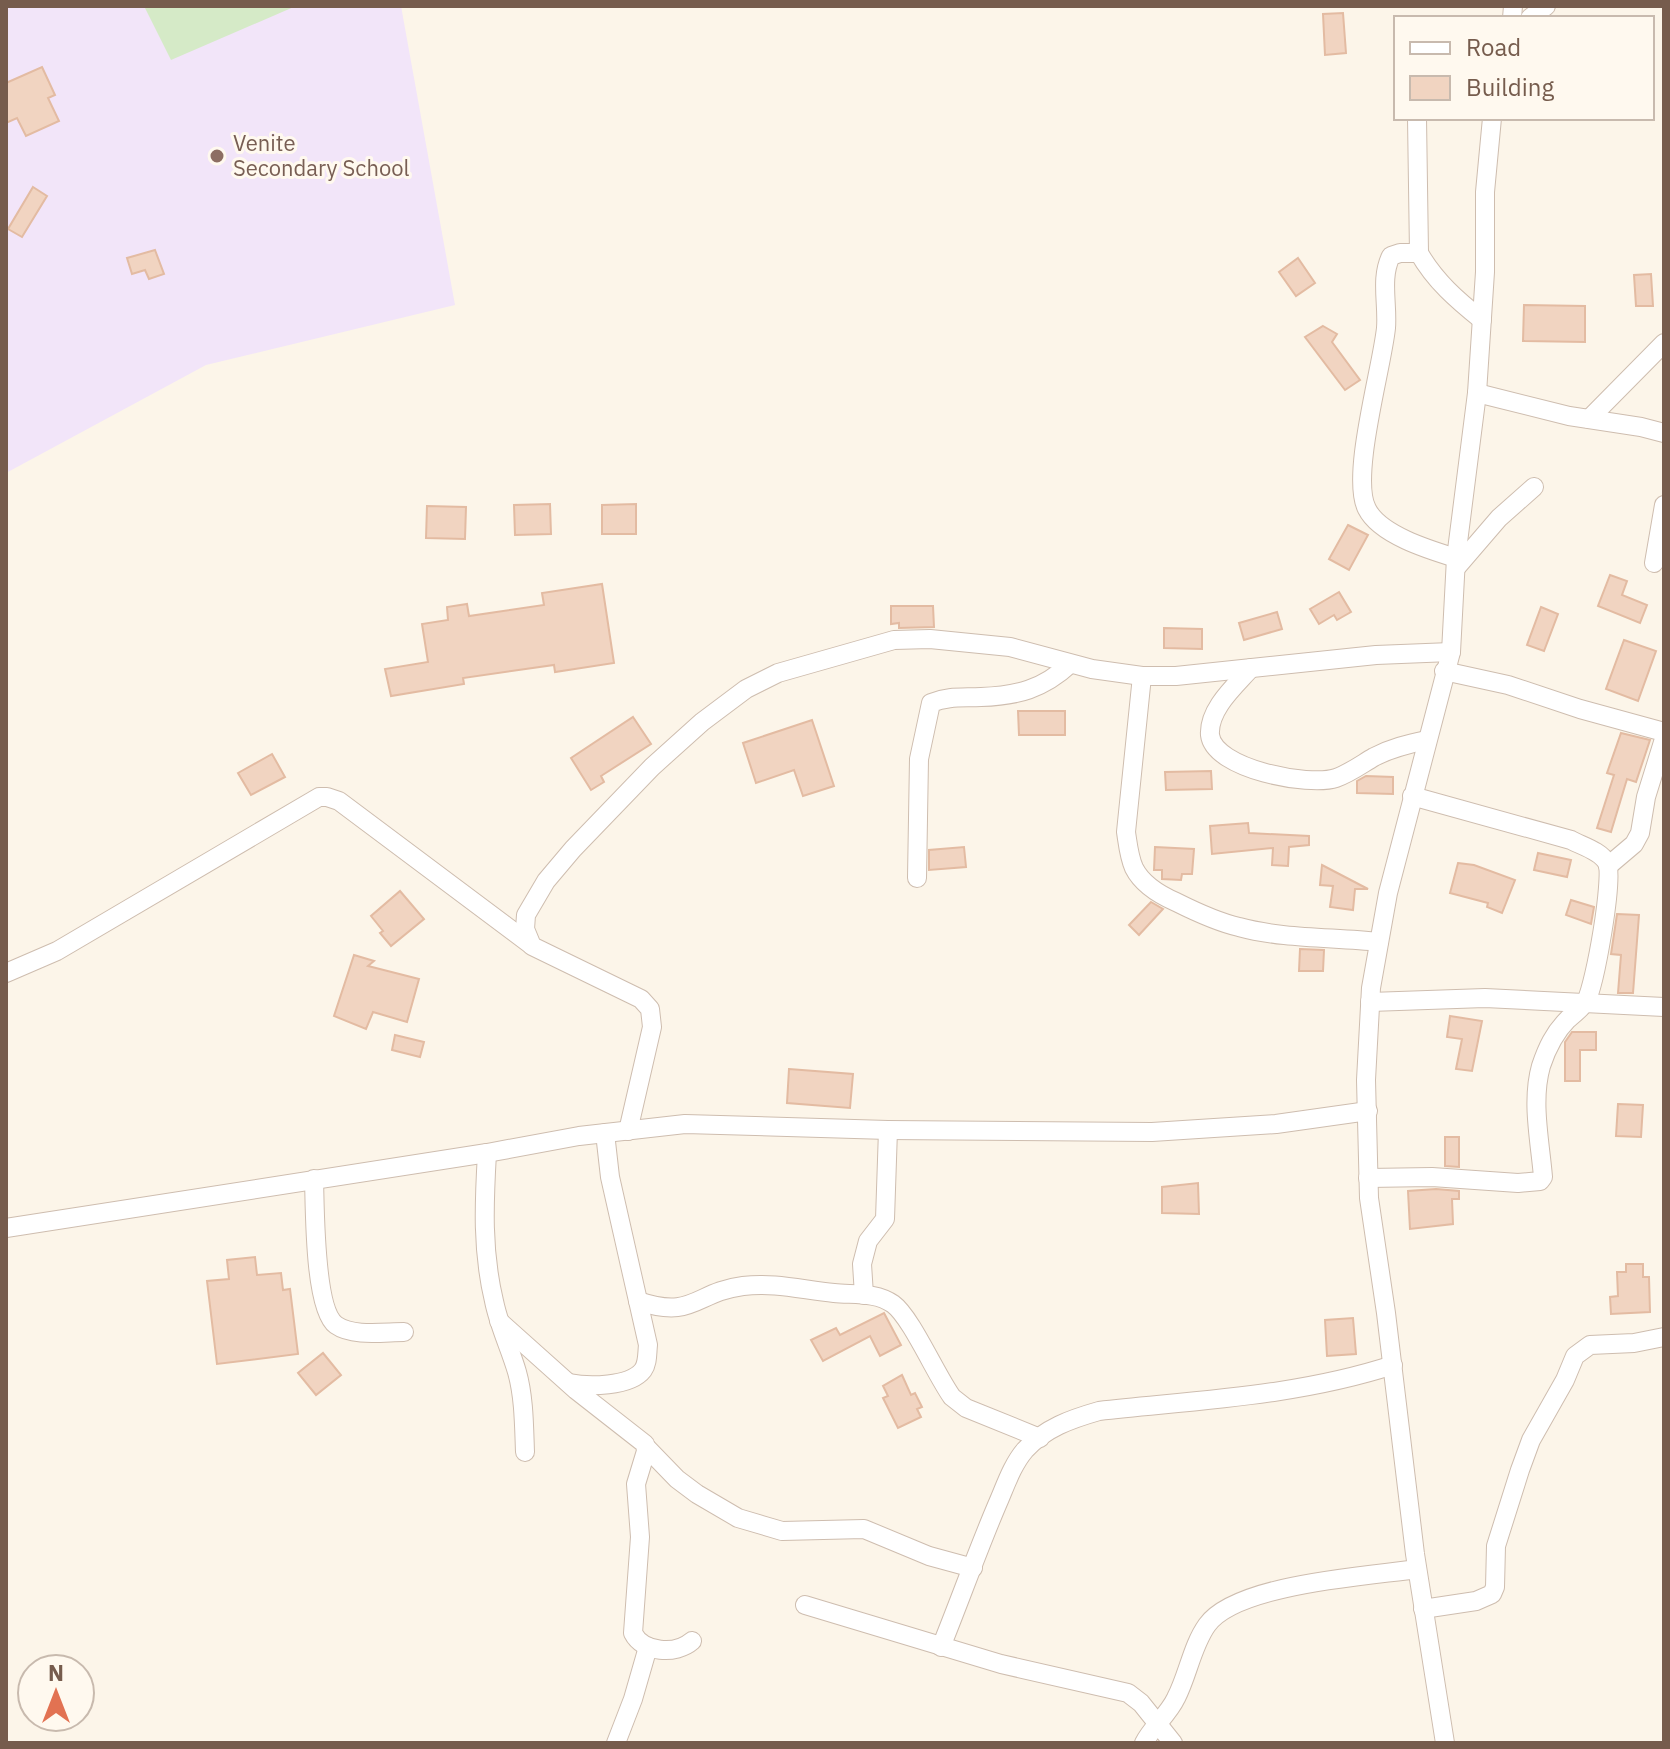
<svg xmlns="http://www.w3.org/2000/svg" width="1670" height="1749" font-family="'IBM Plex Sans',sans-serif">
<rect width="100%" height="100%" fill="#fcf5e9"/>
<polygon fill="#f2e5f9" points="6,6 401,6 455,305 206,365 6,473"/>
<polygon fill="#d5eac7" points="144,6 296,6 171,60"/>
<g fill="#f1d4c1" stroke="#e3bba2" stroke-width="2">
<polygon points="1343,13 1346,53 1325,55 1323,14"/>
<polygon points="42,67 55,95 48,98 59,121 26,136 17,118 6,123 6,83"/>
<polygon points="33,187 47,196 22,237 8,229"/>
<polygon points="155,250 164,274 149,279 145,270 132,274 127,258"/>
<polygon points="1298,258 1315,283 1296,296 1279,272"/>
<polygon points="1651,274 1653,306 1636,306 1634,275"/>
<polygon points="1524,305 1585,306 1585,342 1523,341"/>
<polygon points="1323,326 1337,334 1332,342 1360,380 1345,390 1305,337"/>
<polygon points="550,504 551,534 515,535 514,505"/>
<polygon points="636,504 636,534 602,534 602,505"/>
<polygon points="427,506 466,507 465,539 426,538"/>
<polygon points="1348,525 1368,535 1349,570 1329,559"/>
<polygon points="1610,575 1627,581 1622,595 1647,605 1640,623 1598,606"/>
<polygon points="602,584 614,663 555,672 554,665 463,678 464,684 391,696 385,669 428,662 422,624 448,620 447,607 467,604 469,616 544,605 542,593"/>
<polygon points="1339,592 1351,612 1337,620 1334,615 1319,624 1310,609"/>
<polygon points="891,606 933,606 934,627 899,628 899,623 891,624"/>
<polygon points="1541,607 1558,614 1544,651 1527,645"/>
<polygon points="1277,612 1282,629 1244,640 1239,623"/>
<polygon points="1164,628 1202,629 1202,649 1164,648"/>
<polygon points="1624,640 1656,651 1638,701 1606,689"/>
<polygon points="1018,711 1065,711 1065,735 1019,735"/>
<polygon points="633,717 651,744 601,776 604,782 591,790 571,758"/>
<polygon points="812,720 834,786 803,796 794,770 756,783 743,743"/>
<polygon points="1621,733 1650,740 1636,782 1627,779 1611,832 1597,828 1614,775 1607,773"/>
<polygon points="272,754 285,777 251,795 238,773"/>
<polygon points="1211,771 1212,789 1166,790 1165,772"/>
<polygon points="1366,776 1393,777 1393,794 1357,793 1357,781"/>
<polygon points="1248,823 1249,833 1309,836 1309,845 1289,847 1288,866 1272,865 1273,848 1212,854 1210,826"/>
<polygon points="964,847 966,867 929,870 929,850"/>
<polygon points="1155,847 1194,849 1192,874 1182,874 1181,880 1162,879 1162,870 1154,870"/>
<polygon points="1538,853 1571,860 1567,877 1534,870"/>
<polygon points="1458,863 1474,865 1515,880 1502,913 1487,907 1488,903 1450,893"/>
<polygon points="1322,865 1368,889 1355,889 1353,910 1330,907 1333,886 1320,885"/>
<polygon points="400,891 424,919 391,946 380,933 383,931 371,916"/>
<polygon points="1571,900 1594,907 1591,924 1566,915"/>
<polygon points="1151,902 1163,909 1139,935 1129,925"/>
<polygon points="1617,914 1639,915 1633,993 1618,993 1621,955 1611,954"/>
<polygon points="1300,949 1324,950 1323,971 1299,971"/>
<polygon points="354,955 374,961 368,966 419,979 407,1022 373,1012 366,1029 334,1016"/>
<polygon points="1450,1016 1482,1021 1472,1071 1456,1069 1462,1039 1447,1037"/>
<polygon points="1572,1032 1596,1032 1596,1050 1580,1050 1580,1081 1565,1081 1565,1042"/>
<polygon points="395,1035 424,1042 420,1057 392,1050"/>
<polygon points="789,1069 853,1074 850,1108 787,1103"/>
<polygon points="1618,1104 1643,1105 1641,1137 1616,1136"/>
<polygon points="1445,1137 1459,1137 1459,1167 1445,1166"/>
<polygon points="1198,1183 1199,1214 1162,1213 1162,1187"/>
<polygon points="1436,1189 1459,1191 1459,1199 1452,1199 1453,1224 1410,1229 1408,1191"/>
<polygon points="255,1257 257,1275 281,1273 283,1290 290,1289 298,1354 217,1364 207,1281 229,1279 227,1260"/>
<polygon points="1626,1264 1643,1264 1643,1277 1649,1277 1650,1312 1611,1314 1610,1297 1618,1296 1617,1272 1626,1272"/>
<polygon points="884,1313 901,1345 880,1356 870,1336 823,1361 811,1340 836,1328 840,1335"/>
<polygon points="1353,1318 1356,1354 1327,1356 1325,1320"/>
<polygon points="323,1353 341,1375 316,1395 298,1373"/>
<polygon points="902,1375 911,1395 915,1393 922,1407 917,1409 921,1417 898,1428 883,1398 888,1396 883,1386"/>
</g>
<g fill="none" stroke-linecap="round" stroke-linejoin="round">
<defs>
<g id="street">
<polyline points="1512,18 1513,6"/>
<polyline points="1530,18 1546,6"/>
<path d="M 1417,118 L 1419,253 C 1435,281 1457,300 1482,320"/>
<path d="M 1419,253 L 1400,253 L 1391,256 C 1380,278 1388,304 1386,328 C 1382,368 1350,477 1367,509 C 1380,535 1430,550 1456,558"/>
<polyline points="1477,393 1569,416 1641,427 1664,433"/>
<polyline points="1589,419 1664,343"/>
<polyline points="1654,563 1664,505"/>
<polyline points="1456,568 1499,518 1534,487"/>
<path d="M 1251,668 C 1236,685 1208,709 1210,735 C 1214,769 1309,787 1336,778 C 1350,773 1362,764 1374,757 C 1391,748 1408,744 1427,740"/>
<polyline points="1444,671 1508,685 1580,709 1664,732"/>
<path d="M 1142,676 L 1126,832 C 1128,845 1129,857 1134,868 C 1142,884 1160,895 1176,902 C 1196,912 1217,922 1239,927 C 1283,939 1333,937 1379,942"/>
<polyline points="1608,866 1634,844 1640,833 1646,797 1664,739"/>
<path d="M 917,878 L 919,759 L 931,703 C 948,696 963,698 981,697 C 1017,696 1043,689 1070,664"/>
<polyline points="6,973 57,951 319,797 327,797 339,801 530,944"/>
<polyline points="1370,1002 1485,998 1664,1007"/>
<polyline points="628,1131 652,1027 650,1009 641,999 532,946 525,929 526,915 546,881 573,849 652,767 702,722 746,689 778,673 894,640 930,639 1010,647 1092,669 1142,676 1176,676 1376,655 1451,652"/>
<path d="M 487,1153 C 484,1204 482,1251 494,1301 C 499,1326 510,1348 517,1372 C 524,1397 524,1425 525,1452"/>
<path d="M 1368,1178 L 1432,1177 L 1518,1183 L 1540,1181 L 1543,1177 C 1540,1141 1531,1101 1541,1066 C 1547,1048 1554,1033 1568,1019 C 1574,1014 1582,1008 1586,1001 C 1595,985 1614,877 1607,863 C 1601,851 1582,846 1571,840 L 1412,796"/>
<path d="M 314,1179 C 315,1207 314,1309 336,1325 C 353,1337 384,1332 404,1332"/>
<polyline points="6,1228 487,1153 579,1136 685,1124 888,1130 1152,1132 1276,1124 1368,1111"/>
<polyline points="864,1295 862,1264 868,1241 885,1219 888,1130"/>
<path d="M 638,1301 C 694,1320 695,1292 743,1286 C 774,1282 803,1290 834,1293 C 854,1295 876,1292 893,1304 C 911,1317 936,1375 952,1397 L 966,1408 L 1040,1438"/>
<path d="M 499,1321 L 576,1390 L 645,1444 L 646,1451 L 636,1484 L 640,1537 L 633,1633 C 643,1653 676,1655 692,1641"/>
<path d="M 569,1383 C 588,1387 630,1387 643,1370 C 648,1363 647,1353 648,1345 L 610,1177 L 605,1133"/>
<polyline points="646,1447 677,1479 697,1494 738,1518 782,1531 864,1529 929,1556 973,1568"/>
<polyline points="805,1605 1001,1664 1128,1693 1141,1703 1173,1743"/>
<polyline points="1423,1609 1476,1601 1492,1594 1495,1587 1496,1546 1520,1470 1531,1440 1565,1380 1575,1356 1590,1345 1634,1343 1664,1337"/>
<path d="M 941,1647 C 960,1600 977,1552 997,1505 C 1005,1487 1012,1465 1025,1450 C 1045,1428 1071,1419 1099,1411 C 1198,1400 1298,1396 1393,1365"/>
<polyline points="616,1743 633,1699 648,1647"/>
<path d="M 1144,1743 C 1152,1727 1168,1715 1176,1698 C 1188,1675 1192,1646 1207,1625 C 1236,1584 1368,1576 1417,1569"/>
<polyline points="1445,1743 1415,1554 1386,1313 1369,1198 1366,1080 1371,988 1388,893 1451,652 1456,558 1477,393 1485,272 1485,192 1492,118"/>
</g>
</defs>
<use href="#street" stroke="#cebdaf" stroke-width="20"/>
<use href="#street" stroke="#fff" stroke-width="18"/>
</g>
<circle fill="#8d6e63" stroke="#fff9ef" stroke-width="3" cx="217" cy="156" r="8"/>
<g text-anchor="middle" stroke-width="6" stroke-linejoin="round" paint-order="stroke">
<g font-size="22" fill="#785e54" stroke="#fff9ef" text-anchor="start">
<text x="233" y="151">Venite<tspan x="233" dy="25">Secondary School</tspan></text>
</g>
</g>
<rect width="1670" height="1749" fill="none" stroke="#765c4d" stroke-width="16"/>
<rect x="1394" y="16" width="260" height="104" fill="#fff9ef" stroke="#c8baae" stroke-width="2"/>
<rect x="1410" y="42" width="40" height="12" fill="#ffffff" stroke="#c8baae" stroke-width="2"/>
<text x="1466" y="56" font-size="24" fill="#765c4d">Road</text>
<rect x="1410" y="76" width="40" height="24" fill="#f1d4c1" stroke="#c8baae" stroke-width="2"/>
<text x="1466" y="96" font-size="24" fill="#765c4d">Building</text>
<g transform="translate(56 1693)"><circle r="38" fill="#fff9ef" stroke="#c8baae" stroke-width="2"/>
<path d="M0-6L14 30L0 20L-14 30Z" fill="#e27252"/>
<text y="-12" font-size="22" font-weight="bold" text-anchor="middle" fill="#765c4d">N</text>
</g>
</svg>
